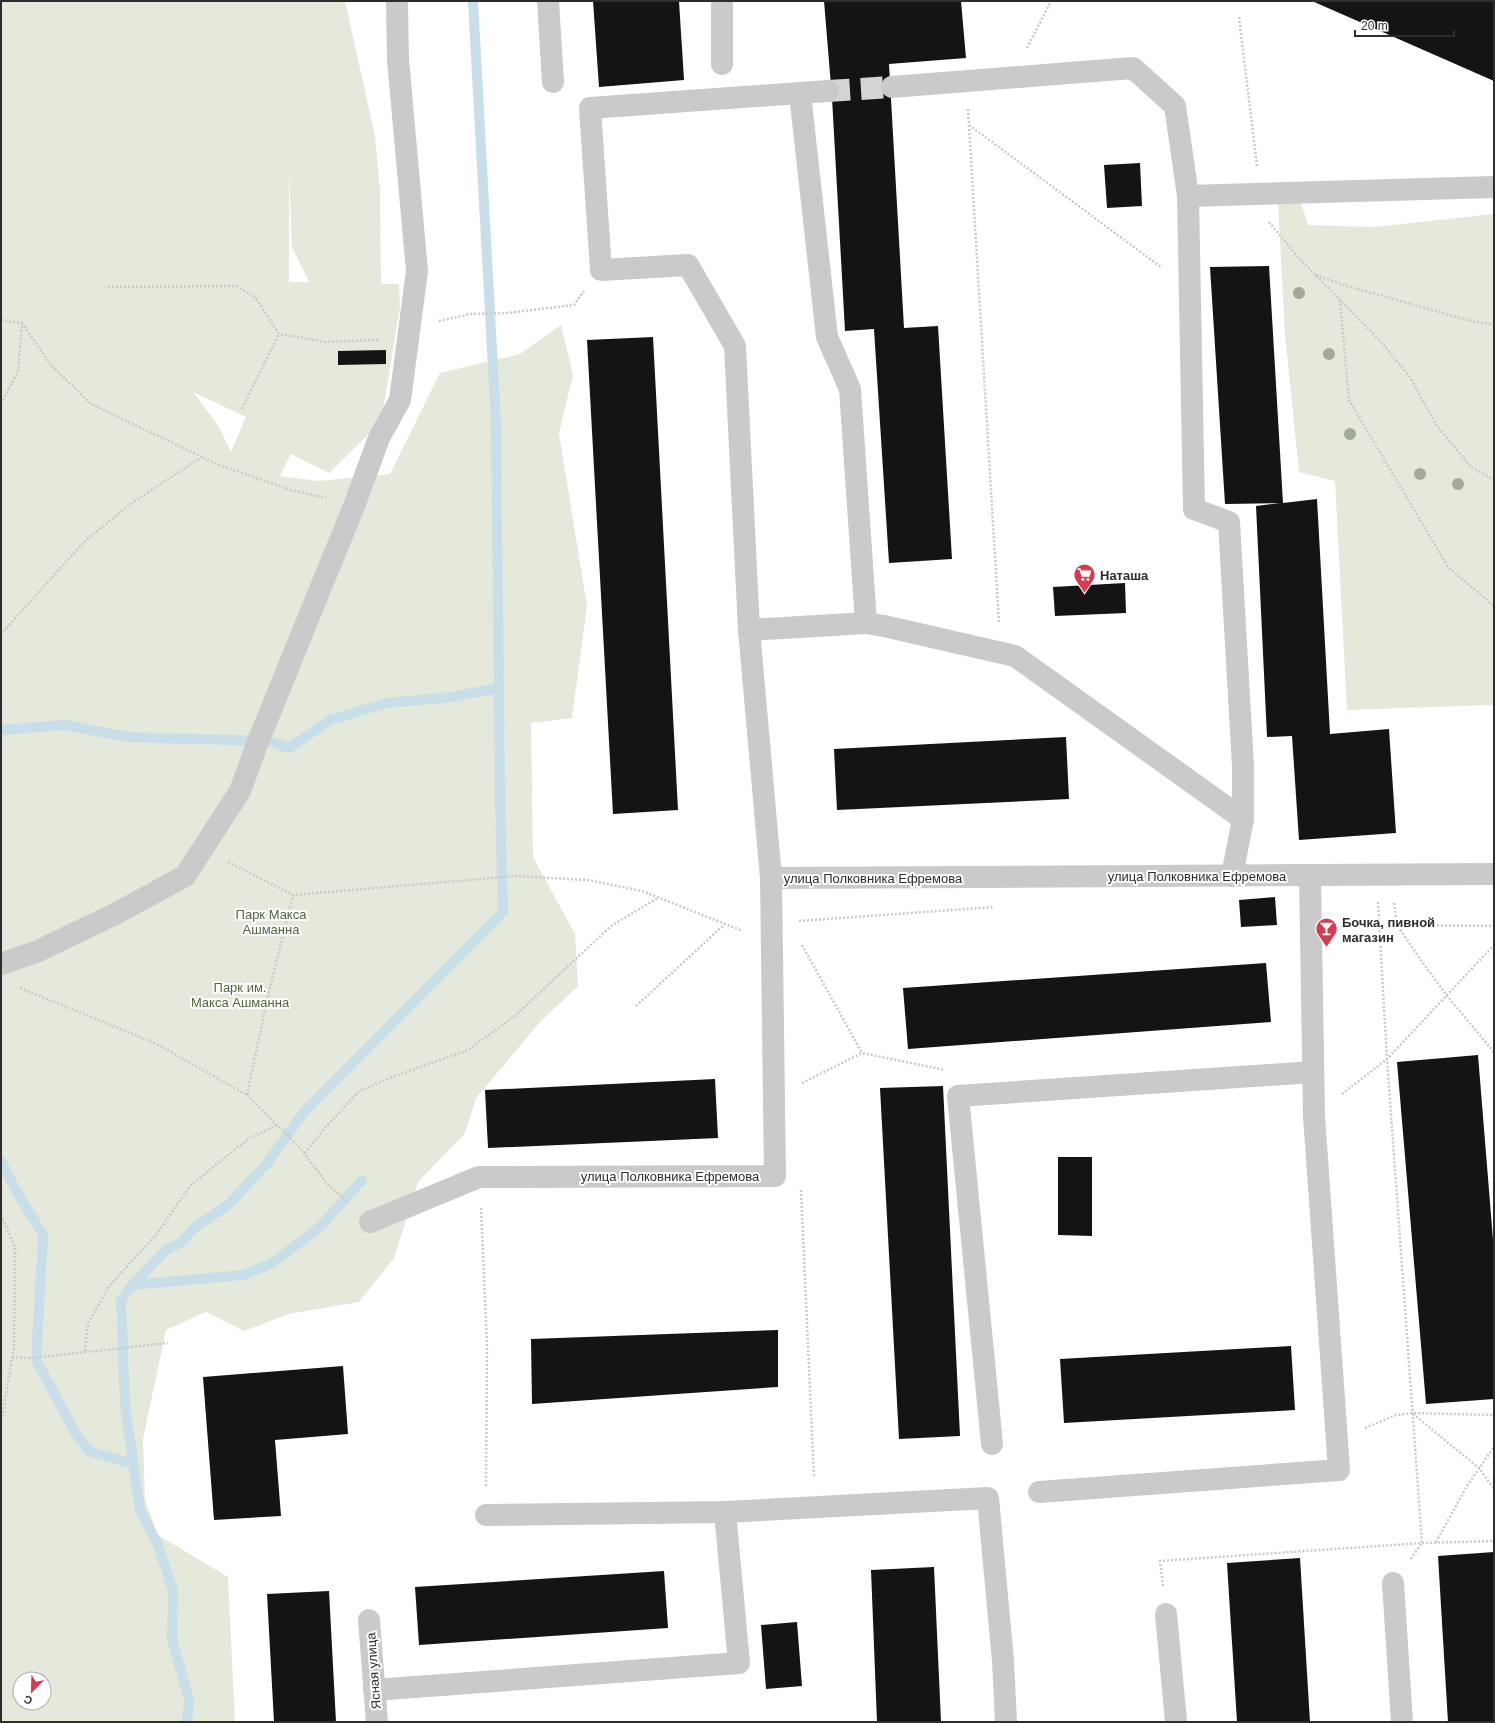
<svg xmlns="http://www.w3.org/2000/svg" width="1495" height="1723" font-family="Helvetica,sans-serif">
<rect width="100%" height="100%" fill="#fff"/>
<g fill="#e4e9db" fill-rule="evenodd">
<path d="M 1,1 L 345,1 L 375,136 L 380,190 L 381,284 L 399,284 L 400,307 L 381,422 L 329,473 L 291,454 L 280,476 L 319,481 L 390,474 L 440,373 L 520,354 L 561,325 L 573,375 L 559,433 L 587,606 L 572,718 L 531,723 L 533,857 L 575,934 L 578,986 L 541,1021 L 476,1098 L 465,1133 L 418,1182 L 394,1258 L 359,1302 L 288,1314 L 244,1331 L 206,1312 L 166,1330 L 143,1439 L 145,1500 L 158,1535 L 228,1577 L 235,1722 L 1,1722 ZM 289,170 L 292,247 L 309,282 L 289,282 ZM 193,392 L 246,417 L 231,452 L 219,427 ZM 20,1679 L 44,1679 L 44,1703 L 20,1703 Z"/>
<polygon points="1301,203 1308,225 1374,227 1494,214 1494,705 1347,710 1335,481 1299,472 1285,334 1278,204"/>
</g>
<g fill="none" stroke-linecap="round" stroke-linejoin="round">
<g stroke="#c8dee8" stroke-width="10">
<polyline points="1,730 65,725 128,737 269,741 289,748 330,720 387,703 452,697 499,688"/>
<polyline points="1,1161 14,1187 43,1235 36,1360 75,1432 89,1451 133,1464"/>
<polyline points="132,1285 243,1275 271,1264 320,1227 362,1180"/>
<polyline points="187,1722 189,1700 172,1639 173,1590 158,1545 140,1510 125,1405 121,1300 132,1285 166,1250 182,1242 195,1227 229,1204 268,1162 303,1113 503,912 500,799 496,423 473,1"/>
</g>
</g>
<g fill="#141414">
<polygon points="593,1 679,1 684,80 599,87"/>
<polygon points="824,1 961,1 966,58 889,64 904,328 938,326 952,559 889,563 874,329 845,331 832,98"/>
<polygon points="1312,1 1494,1 1494,81"/>
<polygon points="1140,163 1142,206 1107,208 1104,165"/>
<polygon points="1269,266 1283,503 1317,499 1330,734 1389,729 1396,833 1299,840 1292,736 1267,737 1256,506 1280,503 1225,504 1210,267"/>
<polygon points="653,337 678,810 613,814 587,340"/>
<polygon points="386,350 386,364 338,365 338,351"/>
<polygon points="1125,583 1126,613 1055,616 1053,587"/>
<polygon points="1066,737 1069,799 837,810 834,749"/>
<polygon points="1275,897 1277,925 1241,927 1239,900"/>
<polygon points="1266,963 1271,1022 908,1049 903,988"/>
<polygon points="1478,1055 1494,1252 1494,1399 1426,1404 1397,1062"/>
<polygon points="715,1079 718,1138 488,1148 485,1090"/>
<polygon points="943,1086 960,1436 899,1439 880,1088"/>
<polygon points="1058,1157 1092,1157 1092,1236 1058,1235"/>
<polygon points="778,1330 778,1387 532,1404 531,1339"/>
<polygon points="1291,1346 1295,1410 1064,1423 1060,1359"/>
<polygon points="343,1366 348,1434 275,1440 281,1516 214,1520 203,1377"/>
<polygon points="1494,1552 1494,1722 1448,1722 1438,1556"/>
<polygon points="1300,1558 1310,1722 1237,1722 1227,1563"/>
<polygon points="934,1567 941,1722 877,1722 871,1570"/>
<polygon points="664,1571 668,1628 419,1645 415,1587"/>
<polygon points="329,1591 336,1722 274,1722 267,1594"/>
<polygon points="797,1622 802,1686 766,1689 761,1625"/>
</g>
<g fill="none" stroke-linecap="round" stroke-linejoin="round">
<polyline stroke="#d5d5d5" stroke-width="22" stroke-dasharray="22 11" stroke-linecap="butt" points="828,91 892,87"/>
<g stroke="#cacaca" stroke-width="2.5" stroke-dasharray="2 2" stroke-linecap="butt">
<polyline points="1239,17 1257,166"/>
<polyline points="1027,48 1051,1"/>
<polyline points="968,109 999,623"/>
<polyline points="969,125 1161,267"/>
<polyline points="1269,222 1297,256 1381,342 1410,377 1436,425 1471,467 1494,480"/>
<polyline points="1316,275 1344,285 1471,321 1494,325"/>
<polyline points="108,287 236,286 255,297 279,334 325,342 379,340"/>
<polyline points="1340,300 1349,400 1448,567 1494,606"/>
<polyline points="1,320 22,323 18,371 1,404"/>
<polyline points="439,321 471,314 507,313 574,305 584,291"/>
<polyline points="22,323 51,365 91,404 219,465 291,490 326,498"/>
<polyline points="242,409 279,334"/>
<polyline points="1,634 86,540 132,503 202,457"/>
<polyline points="228,862 293,895 515,876 588,880 642,891 743,931"/>
<polyline points="1378,902 1387,1059 1422,1543 1410,1560"/>
<polyline points="1394,903 1397,925 1418,956 1447,996 1494,1052"/>
<polyline points="799,921 994,907"/>
<polyline points="1397,925 1494,926"/>
<polyline points="802,945 862,1053"/>
<polyline points="20,988 155,1043 247,1095 301,1149 328,1185 349,1203"/>
<polyline points="636,1006 725,924"/>
<polyline points="802,1083 862,1053 945,1070"/>
<polyline points="1342,1094 1387,1059 1494,945"/>
<polyline points="247,1095 269,991 293,895"/>
<polyline points="305,1153 324,1129 359,1091 395,1076 468,1050 515,1016 611,926 658,898"/>
<polyline points="801,1190 814,1478"/>
<polyline points="481,1208 487,1345 486,1487"/>
<polyline points="1,1215 15,1247 14,1347 1,1423"/>
<polyline points="85,1351 88,1324 109,1286 156,1235 191,1185 248,1139 277,1125"/>
<polyline points="12,1357 31,1358 168,1343"/>
<polyline points="1413,1414 1479,1468 1494,1489"/>
<polyline points="1365,1428 1396,1415 1412,1413 1494,1415"/>
<polyline points="1436,1542 1467,1486 1494,1447"/>
<polyline points="1163,1586 1160,1561 1422,1543 1494,1541"/>
</g>
<g stroke="#cacaca" stroke-width="22">
<polyline points="548,1 553,82"/>
<polyline points="722,1 722,64"/>
<polyline points="892,87 1133,68 1175,106 1188,196 1494,187"/>
<polyline points="828,91 590,108 601,270 688,265 735,346 749,630 866,623"/>
<polyline points="800,94 827,337 850,389 866,623 884,626 1015,656 1243,819"/>
<polyline points="1188,196 1194,509 1229,522 1243,766 1243,819 1232,876"/>
<polyline points="749,630 771,878"/>
<polyline points="1,964 38,951 115,914 185,876 240,791 257,744 354,506 379,438 400,400 417,271 398,60 397,1"/>
<polyline points="370,1222 479,1177 775,1176 771,878 1494,874"/>
<polyline points="992,1444 958,1096 1313,1072"/>
<polyline points="1039,1492 1339,1470 1314,1116 1310,875"/>
<polyline points="486,1515 725,1512 988,1498 1003,1661 1006,1722"/>
<polyline points="1393,1583 1402,1722"/>
<polyline points="1166,1614 1176,1722"/>
<polyline points="369,1620 377,1722"/>
<polyline points="374,1690 739,1663 725,1512"/>
</g>
</g>
<g fill="#a0aa95">
<circle cx="1299" cy="293" r="6"/>
<circle cx="1329" cy="354" r="6"/>
<circle cx="1350" cy="434" r="6"/>
<circle cx="1420" cy="474" r="6"/>
<circle cx="1458" cy="484" r="6"/>
</g>
<defs>
<symbol id="supermarket-pin" viewBox="-11 -11 22 30"><path d="M0 17L-7.5 6A9.5 9.5 0 1 1 7.5 6Z" fill="#d83b50" stroke="#fff"/><path d="M-6-5.5h2.5l.6 2H6L4.5 2H-2.5L-4.4-4H-6ZM-1.5 3.2a1.3 1.3 0 1 0 .1 0ZM3 3.2a1.3 1.3 0 1 0 .1 0Z" fill="#fff"/></symbol>
<symbol id="bar-pin" viewBox="-11 -11 22 30"><path d="M0 17L-7.5 6A9.5 9.5 0 1 1 7.5 6Z" fill="#d83b50" stroke="#fff"/><path d="M-6-5H6L.8 .8V4.5H3.5V6h-7V4.5H-.8V.8Z" fill="#fff"/></symbol>
</defs>
<g fill-rule="evenodd">
<use href="#supermarket-pin" x="1072" y="562" width="25" height="34"/>
<use href="#bar-pin" x="1314" y="916" width="25" height="34"/>
</g>
<g text-anchor="middle" stroke-width="4" stroke-linejoin="round" paint-order="stroke">
<g font-size="13" font-weight="bold" fill="#2d2d2d" stroke="#fff" text-anchor="start">
<text x="1100" y="580">Наташа</text>
<text x="1342" y="927">Бочка, пивной<tspan x="1342" dy="15">магазин</tspan></text>
</g>
<g font-size="13" fill="#2d2d2d" stroke="#fff">
<text x="1197" y="881">улица Полковника Ефремова</text>
<text x="873" y="883">улица Полковника Ефремова</text>
<text x="670" y="1181">улица Полковника Ефремова</text>
<text transform="translate(373 1671) rotate(-94)" y="5">Ясная улица</text>
</g>
<g font-size="13" fill="#52653e" stroke="#fff">
<text x="271" y="919">Парк Макса<tspan x="271" dy="15">Ашманна</tspan></text>
<text x="240" y="992">Парк им.<tspan x="240" dy="15">Макса Ашманна</tspan></text>
</g>
</g>
<rect width="1495" height="1723" fill="none" stroke="#2d2d2d" stroke-width="4"/>
<g transform="translate(32 1691) rotate(203)"><circle r="19" fill="#ffffff" stroke="#ababab"/>
<path d="M0-3L7 15L0 10L-7 15Z" fill="#d83b50"/>
<text y="-6" font-size="11" font-weight="bold" text-anchor="middle" fill="#2d2d2d">С</text>
</g>
<path d="M1355 30v6h99v-6" fill="none" stroke="#2d2d2d" stroke-width="2"/>
<text x="1361" y="30" font-size="12" fill="#2d2d2d" stroke="#ffffff" stroke-width="3" paint-order="stroke">20 m</text>
</svg>
